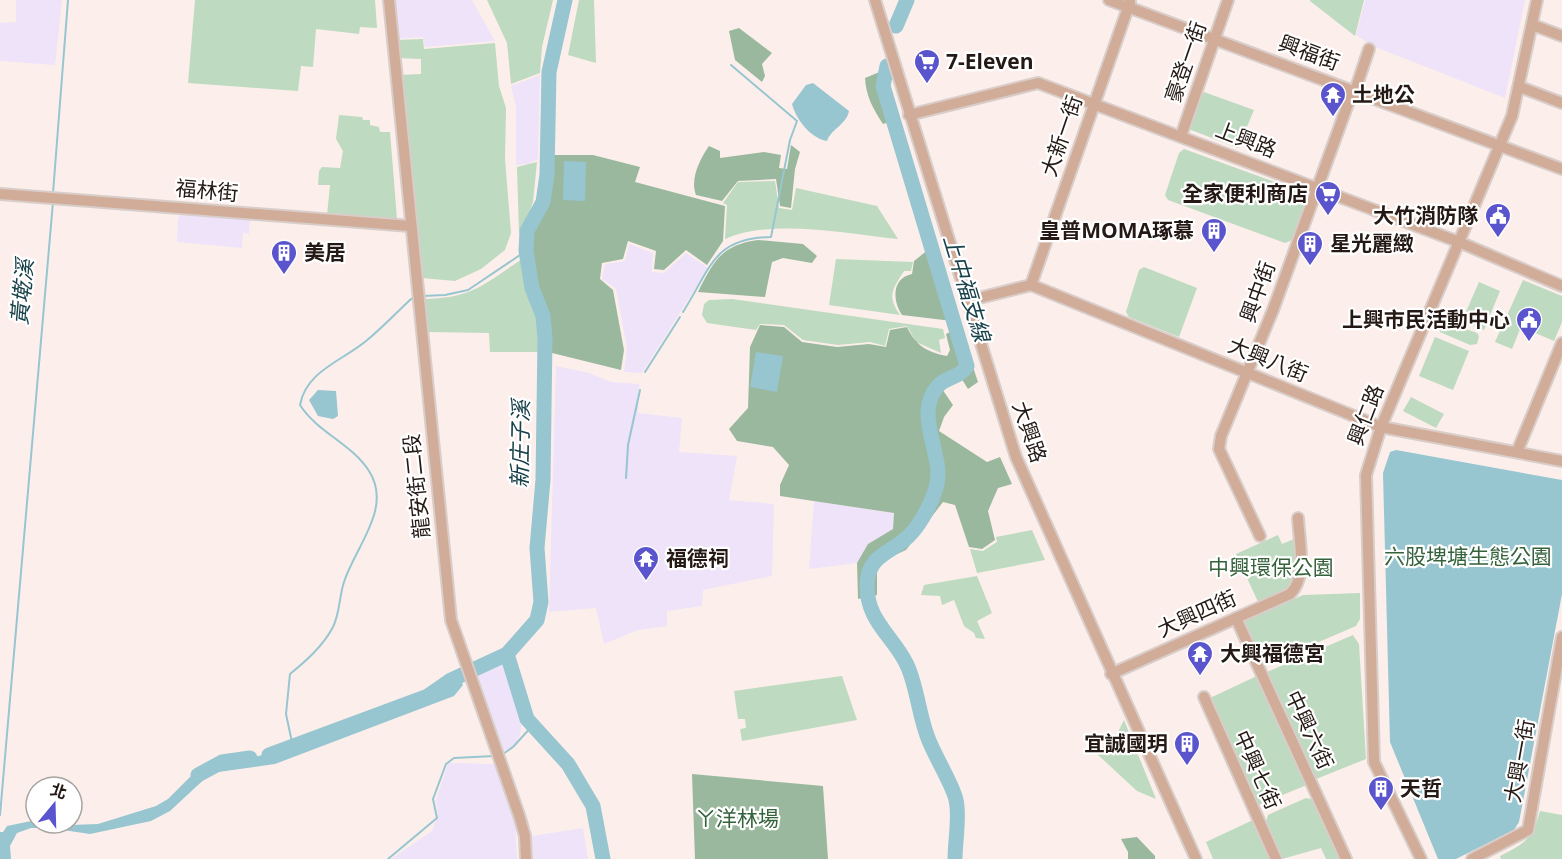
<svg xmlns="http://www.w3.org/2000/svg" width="1562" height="859" font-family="'Open Sans','Noto Sans TC',sans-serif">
<rect width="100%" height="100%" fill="#fcefeb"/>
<g fill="#eee3f8">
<polygon points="16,0 62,0 55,65 0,61 0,23 16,22"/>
<polygon points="391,0 472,0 495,41 425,47 423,37 395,39"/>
<polygon points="1365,0 1525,0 1505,98 1373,46 1356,35"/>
<polygon points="540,75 538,159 529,164 516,165 516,107 511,86"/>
<polygon points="183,214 250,219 249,234 243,233 242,248 177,242 178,218"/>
<polygon points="629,244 653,253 652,272 664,273 686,253 708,268 642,373 624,372 627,348 616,289 602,279 605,264 625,261"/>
<polygon points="556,366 589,373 611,382 639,384 638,413 682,418 679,452 737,456 729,500 774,504 772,576 703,590 702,606 667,611 667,626 638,630 604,644 596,608 549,612"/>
<polygon points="814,501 894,513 893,529 868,544 857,563 809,569"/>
<polygon points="504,662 522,722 520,735 514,746 502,752 475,671"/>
<polygon points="448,763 494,764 515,821 517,859 391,859 432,831 438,815 436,800"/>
<polygon points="583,828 588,859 533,859 532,836"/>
</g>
<g fill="#bedac0">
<polygon points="195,0 375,0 377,28 360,27 359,34 316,29 313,67 301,66 298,91 188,83"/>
<polygon points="487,0 553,0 542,47 540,73 511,84 507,43"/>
<polygon points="579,0 594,0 596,63 568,55"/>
<polygon points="1310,0 1364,0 1355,36 1310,1"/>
<polygon points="423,39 424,49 495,43 499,86 506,108 505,159 511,233 505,250 481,269 455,281 422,278 398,75 421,74 421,59 397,58 396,40"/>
<polygon points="1204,92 1254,110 1238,148 1191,130 1188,126 1199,94"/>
<polygon points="339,115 362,117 363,120 370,120 370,125 379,127 380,132 390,132 397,219 327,215 330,185 318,185 319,171 322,167 340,168 343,151 336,139"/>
<polygon points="1184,149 1308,194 1292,240 1285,243 1168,200 1165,195 1179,153"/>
<polygon points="537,162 533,202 521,234 519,233 517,167"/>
<path d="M 775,181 L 779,208 L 792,210 L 796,188 L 877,206 L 898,239 C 847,234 773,218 725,239 L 727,205 L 723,203 L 738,182 Z"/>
<path d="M 522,259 L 526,290 L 539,319 L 539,352 L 490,352 L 489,333 L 426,332 L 423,299 C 472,298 483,285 522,259 Z"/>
<path d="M 836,259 L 913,262 L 911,271 L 904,271 C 892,290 887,296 900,315 L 829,305 Z"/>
<polygon points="1144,267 1197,288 1179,337 1129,317 1126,312 1139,270"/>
<polygon points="1523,280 1562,296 1562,322 1554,341 1521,327 1512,349 1495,342"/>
<polygon points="1479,282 1500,291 1484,330 1462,321"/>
<polygon points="732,299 943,329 945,338 939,340 941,353 916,342 907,326 889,329 885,346 870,342 838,345 803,340 784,325 760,324 756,330 707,323 702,315 704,304 709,300"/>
<polygon points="1443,321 1477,333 1479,336 1477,344 1470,345 1440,332 1439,327"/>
<polygon points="1435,337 1469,351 1453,390 1419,376"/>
<polygon points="1411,397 1444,414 1436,428 1403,411"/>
<polygon points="1032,530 1045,560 977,573 970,549 983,551 997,542 996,537"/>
<polygon points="1278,535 1282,544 1294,539 1297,562 1293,587 1259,604 1236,554"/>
<polygon points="977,576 992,613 977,621 985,639 976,638 974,633 964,626 954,600 942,605 940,596 921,595 924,585"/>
<polygon points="1360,593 1360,619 1356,626 1263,666 1241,622 1303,595"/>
<polygon points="1353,635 1359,644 1366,759 1316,779 1267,672"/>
<polygon points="1259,675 1307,785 1258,805 1210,698"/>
<polygon points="842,676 857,720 742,741 740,729 746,728 745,719 738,719 734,691"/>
<polygon points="1124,720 1156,799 1137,791 1096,753 1115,738"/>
<polygon points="1306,798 1315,800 1340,859 1326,859 1321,848 1282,859 1266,822 1268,815"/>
<path d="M 1540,811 L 1562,815 L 1562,859 L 1501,859 L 1500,856 C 1525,843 1532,840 1540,811 Z"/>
<polygon points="1255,819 1273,859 1213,859 1206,842"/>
</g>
<g fill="#9ab89d">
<polygon points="739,28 772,53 762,64 765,76 762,82 735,60 729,31"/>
<path d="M 882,71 L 895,120 L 883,124 C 873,109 866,96 865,78 Z"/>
<path d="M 791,145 L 800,152 L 795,169 L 791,208 L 780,206 L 776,179 L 738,181 L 722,201 L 696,195 C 690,180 699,160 709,146 L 720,151 L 720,158 L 764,152 L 781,155 L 779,168 L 787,169 Z"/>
<polygon points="551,155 593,155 640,167 635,182 725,206 723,241 707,265 686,250 664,270 654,269 656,251 628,241 623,259 602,263 600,279 613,290 624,350 621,370 548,352 549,316 536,285 531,251 533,234 548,201"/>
<path d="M 758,240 L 803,244 L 817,256 L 812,263 L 783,258 L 772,262 L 765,297 L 698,292 C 714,260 722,245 758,240 Z"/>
<path d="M 929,249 L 952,321 L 902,315 C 892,300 892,278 912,274 L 914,261 Z"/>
<path d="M 760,325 L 784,327 L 802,342 L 837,347 L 869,344 L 886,347 L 890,330 L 907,327 C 916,346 927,352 947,356 L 950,350 L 946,334 L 950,332 L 962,334 L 978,382 L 968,389 L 958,373 L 938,383 L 953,405 L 944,417 L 939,431 L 987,462 L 1000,457 L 1012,484 L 998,488 L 988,511 L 995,540 L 982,549 L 969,547 L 955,505 L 943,502 L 906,550 L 884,560 L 877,572 L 877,595 L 858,599 L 857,563 L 868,544 L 893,529 L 894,513 L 780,496 L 780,485 L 789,465 L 773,447 L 737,441 L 729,429 L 748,408 L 750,347 Z"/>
<polygon points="692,774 823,786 828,859 695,859"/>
<polygon points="1137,837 1155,856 1155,859 1128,859 1128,852 1121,839"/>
</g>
<g fill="#97c5d0">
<path d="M 813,83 L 849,111 C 847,124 831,129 827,141 C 810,138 796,119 792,104 L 806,85 Z"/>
<polygon points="564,161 586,162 585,201 563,200"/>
<polygon points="756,352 783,356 777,392 750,387"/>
<polygon points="318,390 336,391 338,416 333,419 318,416 309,400"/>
<polygon points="1396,450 1562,480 1562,594 1519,822 1514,830 1456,859 1438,859 1390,742 1383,473 1390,452"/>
<polygon points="459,677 463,685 454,696 275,764 211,773 170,811 151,821 90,834 49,828 31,828 17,833 10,846 11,859 0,859 0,832 3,832 7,826 36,820 36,823 71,825 98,824 156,806 168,799 193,774 202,769 288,749 429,699 451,687"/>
</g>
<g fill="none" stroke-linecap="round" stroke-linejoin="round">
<g stroke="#97c5d0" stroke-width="2">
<polyline points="53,193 68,0"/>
<polyline points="422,296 445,295 468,290 526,251"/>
<path d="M 683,312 C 711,268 713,238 771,237 L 790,140 L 797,121 L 731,65"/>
<polyline points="645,372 680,317"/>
<polyline points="626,478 628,445 640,390"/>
<path d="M 293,747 L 286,714 L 290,674 C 306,661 323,646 333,627 C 340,613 339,597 344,582 C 355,547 393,508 369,471 C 351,443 318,433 300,405 C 306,371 342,361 366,341 C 382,328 396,313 411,299 L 416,297"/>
<polyline points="503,754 513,747 533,725"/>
<polyline points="0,815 53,202"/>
<polyline points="388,859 437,818 433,799 446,764 454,758 494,756"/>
</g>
<g stroke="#97c5d0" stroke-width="15">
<polyline points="565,0 549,72 547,175 543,202 527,231 526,251 532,288 543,316 545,338 543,480 537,548 541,602 537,620 507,654 527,719 568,764 593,806 603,859"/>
<polyline points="896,26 907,0"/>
<path d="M 887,66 L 883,86 L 967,366 C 960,378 946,377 938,386 C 912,415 946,456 936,488 C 931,505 918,530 903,541 C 886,554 868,558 867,584 C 866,620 892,635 906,663 C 916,681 919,716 928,738 C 934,755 953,785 956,800 C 960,815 955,842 955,859"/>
<polyline points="269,755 428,696 451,680 507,654"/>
<polyline points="198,775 222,762 250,758"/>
</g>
<defs>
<g id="minor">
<polyline points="389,0 451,620 519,815 525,836 526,859"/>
<polyline points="875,0 1016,457 1196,859"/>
<polyline points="1109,0 1562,169"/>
<polyline points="1533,25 1562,36"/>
<polyline points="1520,87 1562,103"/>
<polyline points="1355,91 1369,49"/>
<polyline points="909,115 1038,83 1459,242 1562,286"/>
<polyline points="1181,136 1228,0"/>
<polyline points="0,194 410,226"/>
<polyline points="1031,285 1130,2"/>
<polyline points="967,301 1031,285 1381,427 1562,461"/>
<polyline points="1517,452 1562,343"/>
<polyline points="1260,536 1219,449 1221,436 1273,310 1353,90"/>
<polyline points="1236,618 1346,859"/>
<path d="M 1111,674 L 1290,594 C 1308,577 1299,541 1298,518"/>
<polyline points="1204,697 1276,859"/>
<polyline points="1421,859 1374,762 1366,475 1381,427 1512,116 1537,0"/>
<polyline points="1472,859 1528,830 1562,637"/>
</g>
</defs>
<use href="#minor" stroke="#d9cdc9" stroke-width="14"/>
<use href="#minor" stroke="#d0ac99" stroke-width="10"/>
</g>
<defs>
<symbol id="supermarket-pin" viewBox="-11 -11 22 30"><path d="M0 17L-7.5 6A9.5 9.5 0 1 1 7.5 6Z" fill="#5b55cd" stroke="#fff"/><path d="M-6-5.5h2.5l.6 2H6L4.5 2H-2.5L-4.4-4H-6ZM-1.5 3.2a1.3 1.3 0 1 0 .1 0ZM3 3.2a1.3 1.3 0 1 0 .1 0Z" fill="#fff"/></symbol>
<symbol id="temple-pin" viewBox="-11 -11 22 30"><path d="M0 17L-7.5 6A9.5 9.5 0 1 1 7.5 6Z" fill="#5b55cd" stroke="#fff"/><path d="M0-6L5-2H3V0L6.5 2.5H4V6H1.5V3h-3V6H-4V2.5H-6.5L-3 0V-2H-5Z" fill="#fff"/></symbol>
<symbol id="civic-pin" viewBox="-11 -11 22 30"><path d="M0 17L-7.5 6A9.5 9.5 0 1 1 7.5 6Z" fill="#5b55cd" stroke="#fff"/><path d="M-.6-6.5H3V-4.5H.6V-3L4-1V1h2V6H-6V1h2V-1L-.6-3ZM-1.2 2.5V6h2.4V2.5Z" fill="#fff"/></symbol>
<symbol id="building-pin" viewBox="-11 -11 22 30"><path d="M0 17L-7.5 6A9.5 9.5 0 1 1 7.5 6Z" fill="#5b55cd" stroke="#fff"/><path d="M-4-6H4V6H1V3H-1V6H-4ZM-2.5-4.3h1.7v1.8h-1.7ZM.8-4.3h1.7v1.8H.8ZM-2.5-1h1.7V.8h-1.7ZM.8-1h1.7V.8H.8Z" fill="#fff"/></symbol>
</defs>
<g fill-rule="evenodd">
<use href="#supermarket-pin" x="912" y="47" width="30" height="40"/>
<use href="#temple-pin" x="1318" y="80" width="30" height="40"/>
<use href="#supermarket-pin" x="1313" y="179" width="30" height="40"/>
<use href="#civic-pin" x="1483" y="201" width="30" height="40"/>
<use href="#building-pin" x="1199" y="216" width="30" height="40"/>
<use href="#building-pin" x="1295" y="229" width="30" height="40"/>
<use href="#building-pin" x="269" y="238" width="30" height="40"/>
<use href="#civic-pin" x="1514" y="305" width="30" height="40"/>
<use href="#temple-pin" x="631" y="544" width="30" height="40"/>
<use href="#temple-pin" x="1185" y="639" width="30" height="40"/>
<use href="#building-pin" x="1172" y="729" width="30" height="40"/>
<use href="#building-pin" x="1366" y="774" width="30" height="40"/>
</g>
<g text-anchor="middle" stroke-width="4.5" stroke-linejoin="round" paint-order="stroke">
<g font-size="21" fill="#241915" stroke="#fff">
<text transform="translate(1309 53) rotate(20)" y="7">興福街</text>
<text transform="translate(1186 62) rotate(-71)" y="7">豪登一街</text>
<text transform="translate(1062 136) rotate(-71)" y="7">大新一街</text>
<text transform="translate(1246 140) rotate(21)" y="7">上興路</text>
<text transform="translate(207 191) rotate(5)" y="7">福林街</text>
<text transform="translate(1258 292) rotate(-70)" y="7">興中街</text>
<text transform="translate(1268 360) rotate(22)" y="7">大興八街</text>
<text transform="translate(1366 415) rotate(-69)" y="7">興仁路</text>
<text transform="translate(1029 432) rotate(71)" y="7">大興路</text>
<text transform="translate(417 486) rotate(-96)" y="7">龍安街二段</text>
<text transform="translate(1197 614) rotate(-24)" y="7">大興四街</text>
<text transform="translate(1309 730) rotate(65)" y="7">中興六街</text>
<text transform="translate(1520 761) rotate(-80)" y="7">大興一街</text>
<text transform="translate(1257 770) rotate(66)" y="7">中興七街</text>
</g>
<g font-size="21" font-weight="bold" fill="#241915" stroke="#fff" text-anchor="start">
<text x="946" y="69">7-Eleven</text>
<text x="1352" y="102">土地公</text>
<text x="1308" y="201" text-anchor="end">全家便利商店</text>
<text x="1478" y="223" text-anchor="end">大竹消防隊</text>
<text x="1194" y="238" text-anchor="end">皇普MOMA琢慕</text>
<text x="1330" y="251">星光麗緻</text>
<text x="304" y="260">美居</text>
<text x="1510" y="327" text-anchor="end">上興市民活動中心</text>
<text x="666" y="566">福德祠</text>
<text x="1220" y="661">大興福德宮</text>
<text x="1168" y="751" text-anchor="end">宜誠國玥</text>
<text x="1400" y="796">天哲</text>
</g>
<g font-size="21" fill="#35623b" stroke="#fff">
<text x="1468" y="564">六股埤塘生態公園</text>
<text x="1271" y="575">中興環保公園</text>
<text x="737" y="826">ㄚ洋林場</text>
</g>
<g font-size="22" font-style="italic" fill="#18414a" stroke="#fff">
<text transform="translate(967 288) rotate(73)" y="8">上中福支線</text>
<text transform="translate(22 292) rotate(-85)" y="8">黃墘溪</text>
<text transform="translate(520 444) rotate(-89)" y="8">新庄子溪</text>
</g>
</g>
<g transform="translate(54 805) rotate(19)"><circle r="28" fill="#ffffff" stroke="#a7a3a1" stroke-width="1.5"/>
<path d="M0-4.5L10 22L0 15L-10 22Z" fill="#5b55cd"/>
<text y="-9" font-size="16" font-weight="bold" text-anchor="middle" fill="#241915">北</text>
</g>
</svg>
